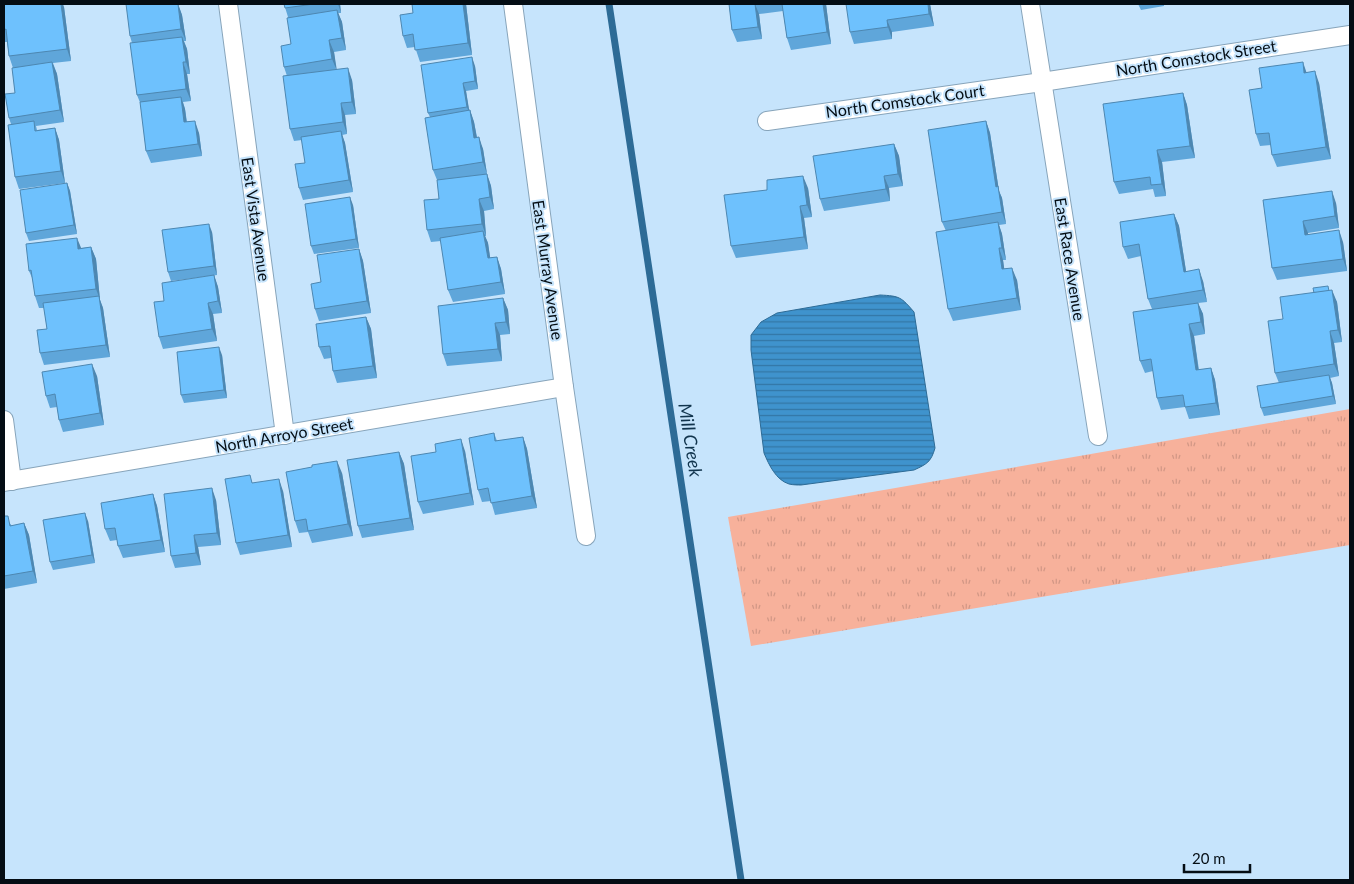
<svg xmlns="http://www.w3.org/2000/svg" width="1354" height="884" font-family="Lato,sans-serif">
<defs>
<pattern id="grass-tufts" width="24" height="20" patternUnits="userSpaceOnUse" patternTransform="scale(1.25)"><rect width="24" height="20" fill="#f7b19b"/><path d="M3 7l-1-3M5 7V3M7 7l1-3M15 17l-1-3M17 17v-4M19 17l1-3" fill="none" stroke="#d29785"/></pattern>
<pattern id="water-rules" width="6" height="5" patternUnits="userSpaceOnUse" patternTransform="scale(1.25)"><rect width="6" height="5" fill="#3f93cd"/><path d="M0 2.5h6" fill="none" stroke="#3376a5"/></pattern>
</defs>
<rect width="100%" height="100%" fill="#c6e4fc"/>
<polygon fill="url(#grass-tufts)" points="1350,409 1350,545 751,646 728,517"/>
<path fill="url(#water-rules)" stroke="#2d6b96" d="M 880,295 C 900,296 901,297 914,312 L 935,448 C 931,462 927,464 914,470 L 801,485 C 798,485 793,485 789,484 C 776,480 769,465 764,453 L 751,350 L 751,335 L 761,322 L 777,313 Z"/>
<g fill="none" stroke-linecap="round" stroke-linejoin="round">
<polyline stroke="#2d6b96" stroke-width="7" points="609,4 741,880"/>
<defs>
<g id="street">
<polyline points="228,4 285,435"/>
<polyline points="513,4 564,387 586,536"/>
<polyline points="1030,4 1098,436"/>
<polyline points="767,121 1042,82 1350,35"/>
<polyline points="4,420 12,481"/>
<polyline points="4,482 564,387"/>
</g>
</defs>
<use href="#street" stroke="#87a4ba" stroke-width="20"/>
<use href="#street" stroke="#fff" stroke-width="18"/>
</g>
<g fill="#5fa6da">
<polygon points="4,4 64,7 71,61 53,63 57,74 64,122 36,126 37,130 55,128 59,140 65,183 19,189 15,177 11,124 9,118 15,93 13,68 9,56 7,42 4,42"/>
<polygon points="178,4 182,15 186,41 184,41 187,49 190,74 187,74 191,101 183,102 185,109 187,122 199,133 202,156 151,163 146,151 141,105 137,95 132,43 130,36"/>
<polygon points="284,4 340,4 341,13 338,13 342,22 346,50 334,52 336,69 352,80 356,114 345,115 347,134 342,135 345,143 353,192 303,200 299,188 305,163 302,140 294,141 290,129 287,76 284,67 291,44 288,17"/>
<polygon points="412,4 466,4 472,55 420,62 415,47 407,48 403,36 413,13"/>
<polygon points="729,4 826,4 831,44 791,50 787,38 783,11 759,14 762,39 737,42 732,30"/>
<polygon points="930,4 934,26 892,32 892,39 854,44 850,32"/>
<polygon points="1138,4 1164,4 1164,6 1141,10"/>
<polygon points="475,66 478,89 466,91 469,111 470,110 474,122 477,137 483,149 487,174 491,186 494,209 484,211 486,236 485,236 488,243 490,258 497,257 501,269 505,294 453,302 448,290 441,241 431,242 427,230 439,199 437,180 433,170 430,117 428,113"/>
<polygon points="1307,72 1319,83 1331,159 1277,167 1272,155 1271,145 1260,146 1256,134 1262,88"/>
<polygon points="1183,93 1187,105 1195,158 1162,162 1166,196 1155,197 1153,189 1119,194 1114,182"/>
<polygon points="986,121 990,133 999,191 1002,198 1006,224 999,225 1002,234 1006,260 1003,260 1004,269 1017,280 1021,310 953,321 948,309 946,231 942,222"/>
<polygon points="894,144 899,156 903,186 889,188 890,201 824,211 820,199"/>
<polygon points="67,183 70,191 77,234 29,241 26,233"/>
<polygon points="808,188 812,217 804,218 808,249 736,258 731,246"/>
<polygon points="1263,200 1336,203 1339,228 1308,233 1308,234 1343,242 1347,271 1277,280 1272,268"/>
<polygon points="353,205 359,248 314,254 311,246"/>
<polygon points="1174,214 1179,226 1186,271 1203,281 1207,302 1198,303 1203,314 1205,334 1194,336 1199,370 1211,368 1215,380 1220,415 1189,419 1185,407 1161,410 1157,398 1153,371 1145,373 1140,361 1152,309 1148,299 1141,256 1128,259 1123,247"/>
<polygon points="212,232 217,275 171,281 168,272"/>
<polygon points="91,247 96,259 100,300 103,308 110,357 44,365 40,353 47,329 44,308 39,308 35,296 33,280 29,271 81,248"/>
<polygon points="359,249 363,261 371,313 319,321 315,309 321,282"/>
<polygon points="214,275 218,287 222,313 213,314 217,341 163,349 159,337 164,301"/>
<polygon points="1330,291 1337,302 1342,342 1334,343 1339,376 1330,378 1332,383 1336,404 1264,416 1261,408 1279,383 1275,373 1283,319"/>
<polygon points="503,298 508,310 510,334 500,335 502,361 447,366 443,354"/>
<polygon points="366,317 371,329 377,378 337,383 333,371 331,358 324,359 319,347"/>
<polygon points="222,355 227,398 184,403 181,395"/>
<polygon points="97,376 104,425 63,432 59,420 57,407 50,408 46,396"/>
<polygon points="494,433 497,441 523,437 527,449 537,508 495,515 491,501 482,502 478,490"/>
<polygon points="465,451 474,505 423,514 418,502"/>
<polygon points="399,452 404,464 414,530 362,538 358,526"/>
<polygon points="342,473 353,536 312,543 308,532 299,533 295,521"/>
<polygon points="253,483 283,491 292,547 240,555 236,543"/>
<polygon points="153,494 157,506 165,552 123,558 118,546 117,540 110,541 105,529"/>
<polygon points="216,500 221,545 198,547 201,565 175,568 171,556"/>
<polygon points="4,516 12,526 24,523 29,535 37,583 4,589"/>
<polygon points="88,521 95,563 53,570 50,562"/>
</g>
<g fill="#4d87b1">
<polygon points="61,4 63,4 64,7 71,61 67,49"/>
<polygon points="178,4 182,15 186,41 181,29"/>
<polygon points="338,4 340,4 341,13"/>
<polygon points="463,4 466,4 472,55 468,43"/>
<polygon points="755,4 759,14 762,39 758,27"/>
<polygon points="823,4 826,4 831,44 827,32"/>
<polygon points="928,4 930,4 934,26 929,14"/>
<polygon points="337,10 342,22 346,50 342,38"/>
<polygon points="887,20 892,32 892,39 888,27"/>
<polygon points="182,37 187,49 190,74 186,62"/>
<polygon points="329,40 334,52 337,71 332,59"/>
<polygon points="472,57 475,66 478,89 475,81"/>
<polygon points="52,62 57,74 64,122 60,110"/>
<polygon points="183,62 187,74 191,101 186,89"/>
<polygon points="1303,62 1307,74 1304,73"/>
<polygon points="348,68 352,80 356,114 352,102"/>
<polygon points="1315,71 1319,83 1331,159 1326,147"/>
<polygon points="463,83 466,91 470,115 467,107"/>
<polygon points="1183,93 1187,105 1195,158 1190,146"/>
<polygon points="181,97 185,109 188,134 184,122"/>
<polygon points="341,103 345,115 347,134 343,122"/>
<polygon points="470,110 474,122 479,150 474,138"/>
<polygon points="195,121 199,133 202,156 198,144"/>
<polygon points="986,121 990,133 999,191 1002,198 1006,224 1002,212 996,187"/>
<polygon points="55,128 59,140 65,183 61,171"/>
<polygon points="341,131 345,143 353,192 349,180"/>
<polygon points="479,137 483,149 487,174 483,162"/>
<polygon points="894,144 899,156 903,186 898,174"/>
<polygon points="1157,150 1162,162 1166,196 1162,184"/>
<polygon points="487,174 491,186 494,209 490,197"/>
<polygon points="803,176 808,188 812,217 807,205"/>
<polygon points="884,176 889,188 890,201 886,189"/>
<polygon points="67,183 70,191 77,234 74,225"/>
<polygon points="1332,191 1336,203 1339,228 1335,216"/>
<polygon points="350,197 353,205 359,248 356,239"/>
<polygon points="479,199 484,211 486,236 482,224"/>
<polygon points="800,206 804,218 808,249 804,237"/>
<polygon points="1174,214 1179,226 1188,284 1184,272"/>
<polygon points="1303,221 1308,233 1310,247 1305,235"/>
<polygon points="998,222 1002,234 1006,260 1002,248"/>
<polygon points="209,224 212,232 217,275 214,266"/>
<polygon points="1339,230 1343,242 1347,271 1343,259"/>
<polygon points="483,231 488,243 492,270 488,258"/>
<polygon points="77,238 82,250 78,249"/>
<polygon points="91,247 96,259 100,300 103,308 110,357 106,345 99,297 96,289"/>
<polygon points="999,248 1003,260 1006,281 1002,269"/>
<polygon points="359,249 363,261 371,313 367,301"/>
<polygon points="497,257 501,269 505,294 501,282"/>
<polygon points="1012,268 1017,280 1021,310 1017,298"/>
<polygon points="1199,269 1203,281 1207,302 1203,290"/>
<polygon points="214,275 218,287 222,313 218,301"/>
<polygon points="1332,290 1337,302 1342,342 1338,330"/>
<polygon points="503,298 508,310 510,334 506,322"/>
<polygon points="208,303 213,314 217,341 212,329"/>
<polygon points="1198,303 1203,314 1205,334 1201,322"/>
<polygon points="366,317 371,329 377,378 373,366"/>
<polygon points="495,323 500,335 502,361 498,349"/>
<polygon points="1189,324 1194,336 1200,382 1196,370"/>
<polygon points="1330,331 1334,343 1339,376 1334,364"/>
<polygon points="219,347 222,355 227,398 224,390"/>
<polygon points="92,364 97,376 104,425 100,413"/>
<polygon points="1211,368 1215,380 1220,415 1216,403"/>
<polygon points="1329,375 1332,383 1336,404 1333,396"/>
<polygon points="523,437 527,449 537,508 532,496"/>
<polygon points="461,439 465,451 474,505 470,493"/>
<polygon points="399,452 404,464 414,530 410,518"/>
<polygon points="337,461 342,473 353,536 348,524"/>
<polygon points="279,479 283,491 292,547 288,535"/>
<polygon points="212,488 216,500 221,545 217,533"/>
<polygon points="153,494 157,506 165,552 161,540"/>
<polygon points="85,513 88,521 95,563 92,555"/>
<polygon points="24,523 29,535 37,583 33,571"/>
<polygon points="194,535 198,547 201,565 196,553"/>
</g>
<g fill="#6ec1fd" stroke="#4d87b1">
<polygon points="4,4 61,4 67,49 9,56 6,29 4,30"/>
<polygon points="126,4 178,4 181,29 130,36"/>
<polygon points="284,4 314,4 285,8"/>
<polygon points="412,4 463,4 468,43 415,50 413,34 403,36 400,15 413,13"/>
<polygon points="729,4 755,4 758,27 732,30"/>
<polygon points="782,4 823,4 827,32 787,38"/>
<polygon points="846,4 928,4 929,14 887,20 888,27 850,32"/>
<polygon points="337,10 342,38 329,40 332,59 284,67 281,46 291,44 287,18"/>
<polygon points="182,37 186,62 183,62 186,89 137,95 130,43"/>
<polygon points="472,57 475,81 463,83 467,107 428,113 421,65"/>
<polygon points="52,62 60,110 9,118 5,94 15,93 12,68"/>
<polygon points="1303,62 1304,73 1315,71 1326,147 1272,155 1269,133 1256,134 1249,90 1262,88 1259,68"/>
<polygon points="348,68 352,102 341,103 343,122 290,129 283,76"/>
<polygon points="1183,93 1190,146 1157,150 1162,184 1151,185 1150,177 1114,182 1103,104"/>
<polygon points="181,97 184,122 195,121 198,144 146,151 140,102"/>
<polygon points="470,110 474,138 479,137 483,162 433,170 425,118"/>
<polygon points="34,121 35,131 55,128 61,171 15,177 8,125"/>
<polygon points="986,121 996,187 998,186 1002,212 942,222 928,130"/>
<polygon points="341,131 349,180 299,188 295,164 305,163 301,137"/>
<polygon points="894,144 898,174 884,176 886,189 820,199 813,156"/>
<polygon points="487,174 490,197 479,199 482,224 427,230 424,200 439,199 437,180"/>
<polygon points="803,176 807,205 800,206 804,237 731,246 724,195 767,190 767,180"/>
<polygon points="67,183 74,225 26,233 20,190"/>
<polygon points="1332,191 1335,216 1303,221 1305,235 1339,230 1343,259 1272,268 1263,200"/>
<polygon points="350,197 356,239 311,246 305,204"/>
<polygon points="1174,214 1184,272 1199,269 1203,290 1148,299 1139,244 1123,247 1120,222"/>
<polygon points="998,222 1002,248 999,248 1002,269 1012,268 1017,298 948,309 936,232"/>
<polygon points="209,224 214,266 168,272 162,230"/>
<polygon points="483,231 488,258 497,257 501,282 448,290 440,238"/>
<polygon points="77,238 78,249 91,247 96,289 35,296 31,270 29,271 26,244"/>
<polygon points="359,249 367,301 315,309 311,284 321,282 317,255"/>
<polygon points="214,275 218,301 208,303 212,329 159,337 154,302 164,301 162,283"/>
<polygon points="1328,286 1329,291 1314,293 1313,288"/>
<polygon points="1332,290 1338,330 1330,331 1334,364 1275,373 1268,321 1283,319 1280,297"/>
<polygon points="99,296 106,345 40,353 37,330 47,329 43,303"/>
<polygon points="503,298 506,322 495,323 498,349 443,354 438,306"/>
<polygon points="1198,303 1201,322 1189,324 1196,370 1211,368 1216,403 1185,407 1183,395 1157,398 1151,359 1140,361 1133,312"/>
<polygon points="366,317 373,366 333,371 330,346 319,347 316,324"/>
<polygon points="219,347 224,390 181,395 177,352"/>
<polygon points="92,364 100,413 59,420 55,394 46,396 42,372"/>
<polygon points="1329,375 1333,396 1261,408 1257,386"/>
<polygon points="494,433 495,441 523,437 532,496 491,503 488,488 478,490 469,438"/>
<polygon points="461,439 470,493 418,502 411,456 436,452 435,444"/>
<polygon points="399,452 410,518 358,526 347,460"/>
<polygon points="337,461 348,524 308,531 306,519 295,521 286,472 312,467 312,465"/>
<polygon points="250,475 252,483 279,479 288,535 236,543 225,479"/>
<polygon points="212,488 217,533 194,535 196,553 171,556 164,494"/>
<polygon points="153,494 161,540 118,546 115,528 105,529 101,503"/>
<polygon points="85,513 92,555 50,562 43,520"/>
<polygon points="4,516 8,516 10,526 24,523 33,571 4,576"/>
</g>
<g text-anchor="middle" stroke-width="4" stroke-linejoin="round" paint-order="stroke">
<g font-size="16" fill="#040d14" stroke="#c6e4fc">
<text transform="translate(1196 58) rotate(-9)" y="6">North Comstock Street</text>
<text transform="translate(905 101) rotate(-8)" y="6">North Comstock Court</text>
<text transform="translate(256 219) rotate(82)" y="6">East Vista Avenue</text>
<text transform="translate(1070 259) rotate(81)" y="6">East Race Avenue</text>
<text transform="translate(548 270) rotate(82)" y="6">East Murray Avenue</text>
<text transform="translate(284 435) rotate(-10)" y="6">North Arroyo Street</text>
</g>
<g font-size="18" font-style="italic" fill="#11344d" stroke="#c6e4fc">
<text transform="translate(690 440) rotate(81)" y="6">Mill Creek</text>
</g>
</g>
<rect width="1354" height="884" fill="none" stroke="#040d14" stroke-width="10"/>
<path d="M1184 864v8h66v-8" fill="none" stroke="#040d14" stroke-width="2.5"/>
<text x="1192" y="864" font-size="15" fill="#040d14" stroke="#c6e4fc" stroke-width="4" paint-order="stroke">20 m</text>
</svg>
